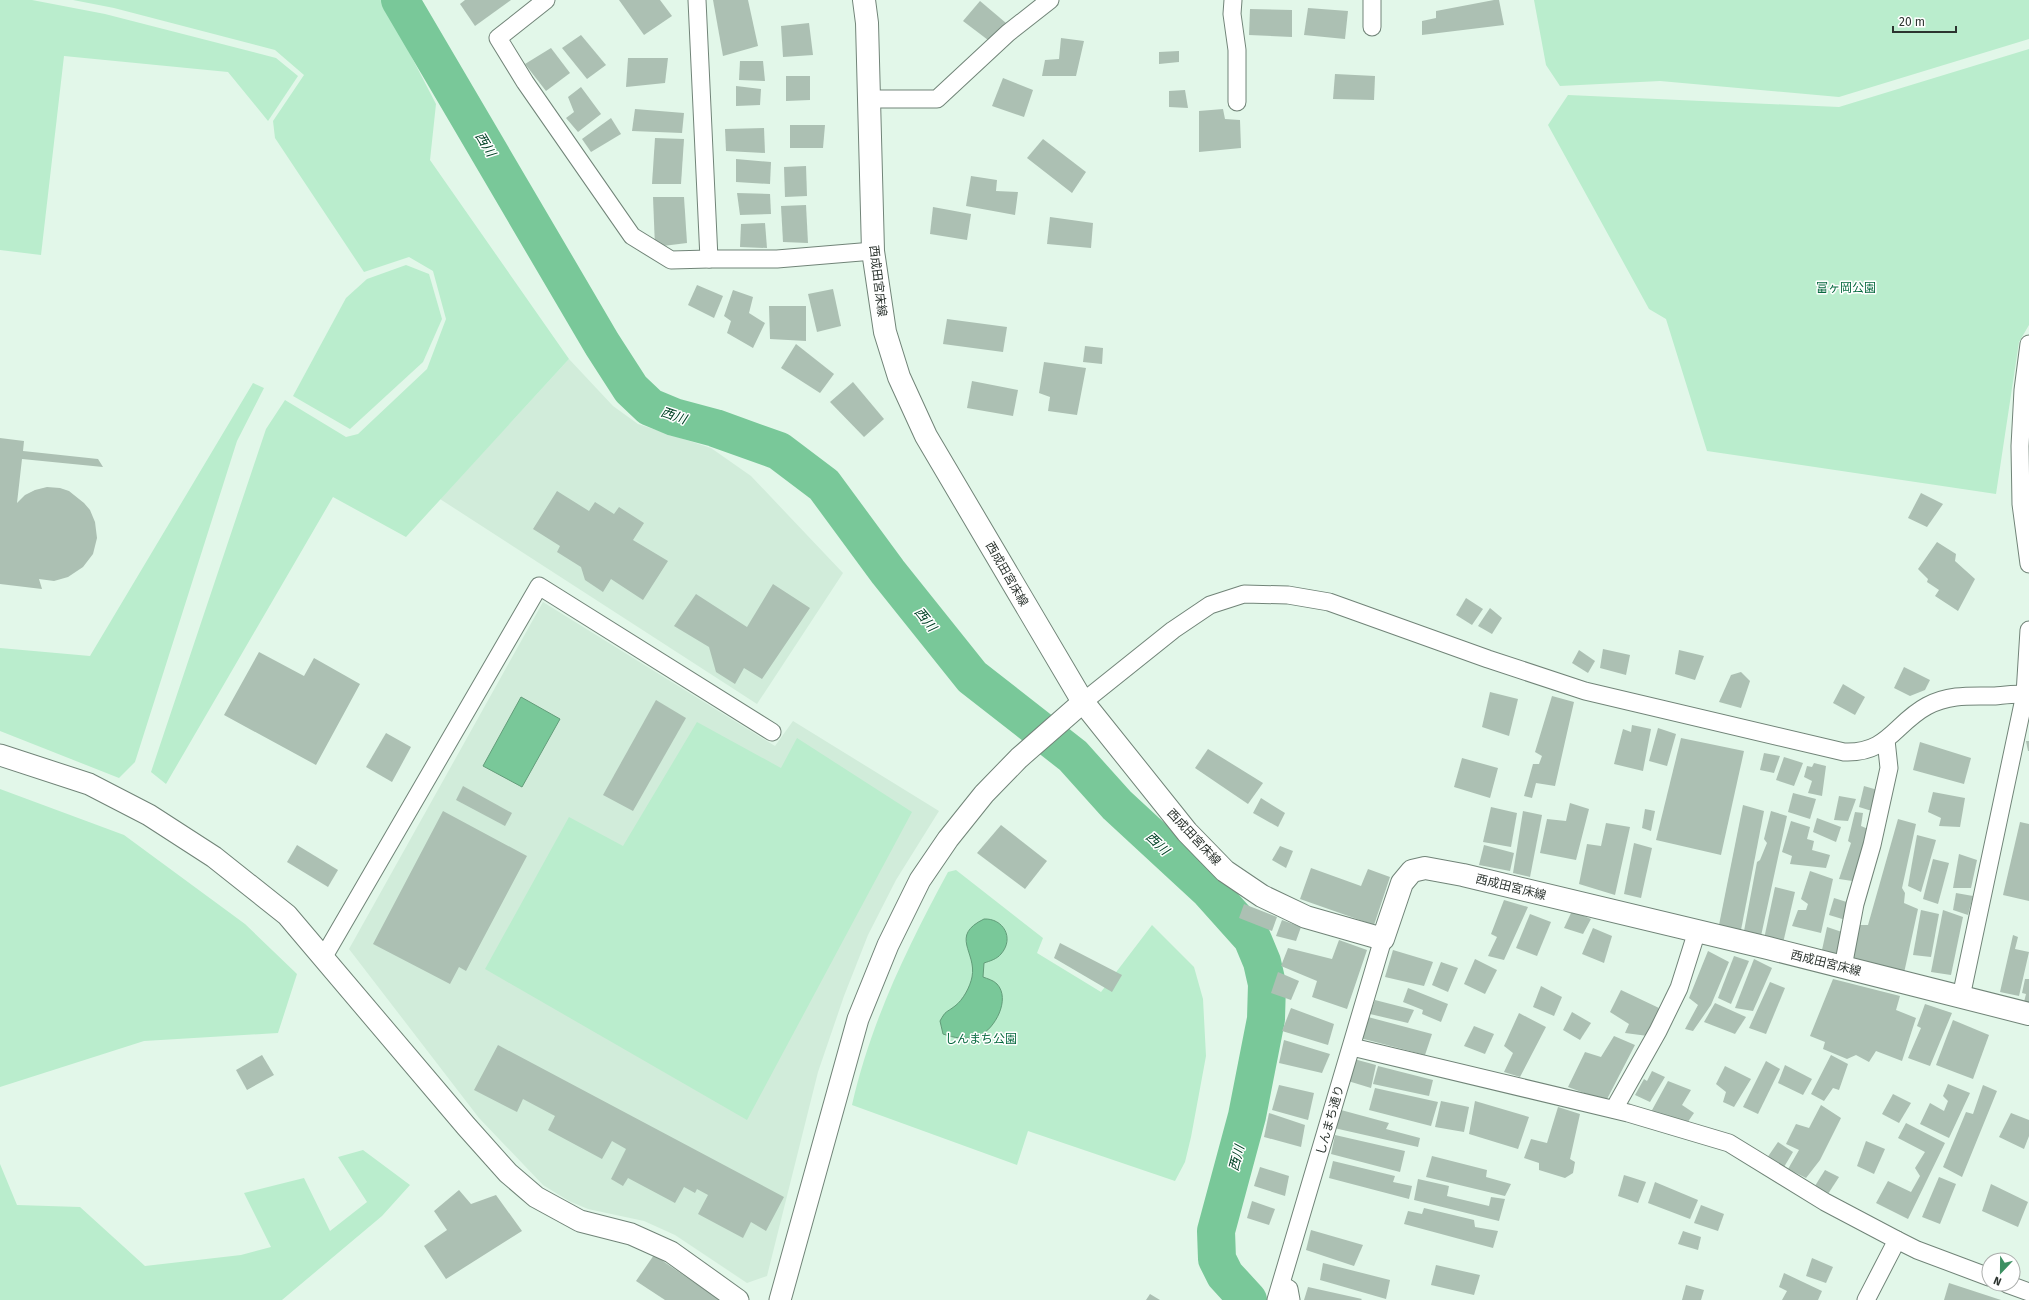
<svg xmlns="http://www.w3.org/2000/svg" width="2029" height="1300" font-family="'Fira Sans','Noto Sans JP',sans-serif">
<rect width="100%" height="100%" fill="#e2f7e9"/>
<g fill="#d1ecda">
<polygon points="569,359 613,406 638,424 711,448 751,476 843,573 757,704 440,499"/>
<polygon points="543,602 775,746 793,721 939,811 896,880 868,935 844,996 818,1072 767,1276 747,1283 675,1235 644,1221 588,1209 569,1201 543,1185 479,1118 349,949"/>
</g>
<g fill="#baedcd">
<polygon points="0,0 32,0 105,14 276,58 298,76 268,121 228,72 64,56 41,255 0,250"/>
<polygon points="73,0 382,0 436,104 430,160 569,359 406,537 333,497 166,784 151,772 266,429 285,400 346,437 358,434 427,369 446,319 433,271 409,257 364,272 275,138 273,121 304,75 275,50 114,8"/>
<polygon points="1534,0 2029,0 2029,39 1839,97 1660,81 1560,86 1546,65"/>
<polygon points="2029,49 2029,325 2019,342 1996,494 1707,451 1666,319 1649,309 1548,125 1568,95 1839,107"/>
<polygon points="406,265 429,274 442,319 423,362 350,429 293,396 346,298 367,279"/>
<polygon points="253,383 264,388 237,441 135,762 119,778 0,731 0,648 90,656"/>
<polygon points="697,722 781,768 797,738 912,812 747,1120 485,969 569,817 623,846"/>
<polygon points="0,789 124,835 245,924 297,974 278,1033 144,1041 0,1087"/>
<path d="M 956,870 L 1043,938 L 1037,953 L 1101,992 L 1152,925 L 1194,967 L 1203,999 L 1206,1056 L 1191,1137 L 1185,1162 L 1175,1181 L 1028,1131 L 1017,1165 L 852,1105 C 871,1021 908,946 948,872 Z"/>
<polygon points="363,1150 410,1185 382,1216 282,1300 0,1300 0,1164 17,1205 80,1207 145,1266 241,1255 271,1247 244,1193 304,1178 330,1231 367,1202 338,1157"/>
</g>
<g fill="#79c899" stroke="#629c79">
<polygon points="521,697 560,719 522,787 483,766"/>
<path d="M 984,919 C 1003,918 1015,938 1001,954 C 997,959 990,961 984,963 L 983,977 C 988,979 993,980 997,984 C 1011,999 995,1029 979,1036 C 966,1040 954,1038 943,1034 L 940,1021 C 946,1010 946,1013 955,1006 C 963,1000 970,987 972,977 C 977,952 949,936 984,919 Z"/>
</g>
<g fill="none" stroke-linecap="round" stroke-linejoin="round">
<polyline stroke="#79c899" stroke-width="38" points="400,0 602,344 631,389 650,407 674,417 715,428 779,451 824,485 888,572 972,677 1073,756 1117,805 1209,890 1252,938 1262,962 1267,984 1266,1019 1247,1116 1216,1231 1217,1259 1225,1275 1248,1300"/>
</g>
<g fill="#acc0b3">
<polygon points="465,0 511,0 475,26 460,4"/>
<polygon points="619,0 660,0 672,16 644,35"/>
<polygon points="713,0 748,0 758,46 723,56"/>
<polygon points="1494,0 1499,0 1504,25 1422,35 1422,21 1436,18 1436,11"/>
<polygon points="980,1 1006,23 988,40 963,21"/>
<polygon points="1308,8 1348,11 1345,39 1304,35"/>
<polygon points="1250,9 1292,10 1292,37 1249,35"/>
<polygon points="809,23 813,55 783,57 781,26"/>
<polygon points="581,35 606,65 587,79 562,48"/>
<polygon points="1061,38 1084,41 1076,76 1042,76 1045,60 1059,59"/>
<polygon points="551,48 570,73 546,91 525,64"/>
<polygon points="1179,51 1179,62 1159,64 1159,52"/>
<polygon points="628,58 668,58 665,83 626,87"/>
<polygon points="740,61 763,61 765,81 739,80"/>
<polygon points="1335,74 1375,76 1374,100 1333,99"/>
<polygon points="786,76 810,76 810,100 786,101"/>
<polygon points="1003,78 1033,90 1024,117 992,106"/>
<polygon points="736,86 761,89 760,105 736,106"/>
<polygon points="581,87 601,114 578,132 566,118 574,112 568,97"/>
<polygon points="1185,90 1188,108 1169,107 1169,91"/>
<polygon points="635,109 684,113 682,133 632,131"/>
<polygon points="1223,109 1225,119 1240,120 1241,148 1199,152 1199,111"/>
<polygon points="611,118 621,134 591,152 582,139"/>
<polygon points="790,125 825,125 823,148 790,148"/>
<polygon points="764,128 765,153 726,151 725,129"/>
<polygon points="655,138 684,139 681,184 652,184"/>
<polygon points="1043,139 1086,172 1072,193 1027,158"/>
<polygon points="736,159 771,162 770,184 736,182"/>
<polygon points="806,166 807,196 785,197 784,167"/>
<polygon points="971,176 997,180 996,191 1018,192 1015,215 966,206"/>
<polygon points="737,193 770,194 771,214 740,215"/>
<polygon points="653,197 684,197 687,243 655,247"/>
<polygon points="806,205 808,243 783,242 781,206"/>
<polygon points="933,207 971,214 967,240 930,234"/>
<polygon points="1050,217 1093,223 1091,248 1047,244"/>
<polygon points="765,223 767,248 740,247 741,224"/>
<polygon points="697,285 723,296 714,318 688,305"/>
<polygon points="833,289 841,326 817,332 808,294"/>
<polygon points="733,290 753,297 749,313 765,323 753,348 727,333 731,321 724,316"/>
<polygon points="769,306 806,306 806,341 770,339"/>
<polygon points="947,319 1007,327 1003,352 943,344"/>
<polygon points="796,344 834,374 820,393 781,368"/>
<polygon points="1085,346 1103,348 1102,364 1083,362"/>
<polygon points="1044,362 1086,368 1077,415 1048,411 1050,397 1039,393"/>
<polygon points="972,381 1018,390 1013,416 967,408"/>
<polygon points="853,382 884,419 864,437 830,402"/>
<polygon points="0,438 24,441 23,451 98,459 103,467 22,459 17,503 25,495 35,490 47,487 60,488 69,491 84,503 90,510 95,522 97,538 93,554 83,567 68,577 54,581 39,579 42,589 0,584"/>
<polygon points="557,491 589,511 595,502 614,514 619,507 644,523 633,540 668,561 643,600 611,579 603,592 585,580 581,567 557,552 560,546 533,529"/>
<polygon points="1921,493 1943,504 1927,527 1908,518"/>
<polygon points="1937,542 1956,554 1955,561 1975,579 1958,611 1935,596 1939,590 1927,582 1928,579 1918,569"/>
<polygon points="773,584 810,608 762,679 744,668 735,684 716,672 709,647 674,626 696,594 747,627"/>
<polygon points="1466,598 1483,609 1472,625 1456,615"/>
<polygon points="1490,608 1502,618 1492,634 1478,626"/>
<polygon points="1603,649 1630,655 1626,675 1600,668"/>
<polygon points="1579,650 1595,661 1588,673 1572,663"/>
<polygon points="1679,650 1704,656 1695,680 1675,674"/>
<polygon points="259,652 304,676 314,658 360,684 316,765 224,715"/>
<polygon points="1904,667 1930,680 1925,690 1910,696 1894,688"/>
<polygon points="1741,672 1750,681 1741,708 1719,702 1731,675"/>
<polygon points="1843,684 1865,697 1855,715 1833,703"/>
<polygon points="1490,692 1518,699 1509,736 1482,727"/>
<polygon points="1552,696 1574,702 1555,786 1536,783 1532,798 1524,796 1533,764 1539,764 1542,756 1535,752"/>
<polygon points="656,700 686,718 633,811 603,795"/>
<polygon points="1632,725 1651,729 1643,771 1614,764 1623,729 1631,732"/>
<polygon points="1658,728 1676,734 1667,766 1649,761"/>
<polygon points="386,733 411,747 392,782 366,767"/>
<polygon points="1681,738 1744,751 1721,855 1656,840"/>
<polygon points="2026,741 2029,741 2029,751 2028,751"/>
<polygon points="1920,742 1971,758 1964,784 1913,770"/>
<polygon points="1208,749 1263,783 1248,804 1195,768"/>
<polygon points="1764,753 1780,756 1774,773 1760,770"/>
<polygon points="1784,757 1803,763 1794,786 1776,780"/>
<polygon points="1462,758 1498,768 1490,798 1454,787"/>
<polygon points="1814,763 1826,766 1822,796 1808,793 1812,781 1804,777 1807,766 1812,767"/>
<polygon points="463,786 512,813 505,826 456,800"/>
<polygon points="1864,786 1881,791 1875,812 1859,807"/>
<polygon points="1933,792 1965,798 1960,827 1939,826 1941,818 1928,812"/>
<polygon points="1793,793 1816,799 1810,819 1788,812"/>
<polygon points="1839,796 1856,799 1848,821 1834,820"/>
<polygon points="1261,798 1285,813 1278,827 1253,813"/>
<polygon points="1570,803 1589,809 1576,860 1540,853 1547,819 1566,821"/>
<polygon points="1743,805 1764,811 1741,930 1719,925"/>
<polygon points="1491,807 1517,813 1511,847 1483,842"/>
<polygon points="1645,809 1655,811 1651,831 1642,828"/>
<polygon points="443,811 527,856 466,971 459,967 450,984 373,944"/>
<polygon points="1523,811 1542,815 1530,877 1513,873"/>
<polygon points="1771,811 1787,816 1761,936 1744,931 1757,862 1760,860 1767,843 1764,839"/>
<polygon points="1855,812 1863,813 1861,826 1873,831 1859,882 1839,879 1851,843 1848,841"/>
<polygon points="1817,818 1841,827 1836,842 1813,832"/>
<polygon points="1898,819 1916,824 1902,888 1905,893 1904,903 1918,909 1904,973 1851,958 1857,925 1868,925"/>
<polygon points="1791,821 1810,827 1807,839 1814,841 1812,850 1830,855 1826,868 1790,864 1792,856 1782,852"/>
<polygon points="2020,822 2029,824 2029,901 2003,895"/>
<polygon points="1606,823 1630,827 1615,895 1579,884 1587,844 1601,846"/>
<polygon points="1001,825 1047,861 1025,889 977,853"/>
<polygon points="1917,835 1936,840 1921,892 1908,886"/>
<polygon points="1634,843 1652,848 1641,898 1624,894"/>
<polygon points="297,845 338,870 328,887 287,862"/>
<polygon points="1484,845 1514,853 1510,871 1479,865"/>
<polygon points="1280,846 1293,851 1286,868 1272,860"/>
<polygon points="1959,854 1977,860 1971,888 1953,888"/>
<polygon points="1933,859 1949,863 1938,904 1923,899"/>
<polygon points="1311,868 1361,886 1368,869 1390,877 1374,925 1300,899"/>
<polygon points="1810,871 1833,879 1821,933 1792,926 1798,910 1806,910 1808,904 1801,899"/>
<polygon points="1775,887 1795,892 1783,943 1764,939"/>
<polygon points="1956,893 1973,896 1968,915 1953,910"/>
<polygon points="1834,898 1853,904 1849,921 1829,915"/>
<polygon points="1504,900 1528,907 1504,960 1488,956 1497,937 1491,934"/>
<polygon points="1244,904 1277,917 1272,931 1239,918"/>
<polygon points="1921,910 1939,914 1931,957 1913,955"/>
<polygon points="1943,910 1963,917 1951,975 1931,972"/>
<polygon points="1572,911 1591,919 1583,934 1564,928"/>
<polygon points="1530,914 1551,922 1537,956 1516,948"/>
<polygon points="1282,920 1301,927 1296,941 1276,936"/>
<polygon points="1827,927 1845,933 1840,955 1822,950"/>
<polygon points="1593,928 1612,936 1604,963 1582,954"/>
<polygon points="2013,935 2018,937 2015,949 2029,952 2019,996 2000,992"/>
<polygon points="1339,940 1367,950 1347,1009 1312,997 1317,981 1281,966 1288,948 1332,959"/>
<polygon points="1060,943 1122,975 1112,992 1054,958"/>
<polygon points="1393,950 1433,962 1424,986 1385,977"/>
<polygon points="1708,951 1729,962 1711,1005 1693,1031 1685,1029 1698,1005 1689,998"/>
<polygon points="1734,956 1749,961 1731,1004 1718,998"/>
<polygon points="1475,959 1497,970 1485,994 1464,984"/>
<polygon points="1754,959 1772,968 1753,1011 1735,1008"/>
<polygon points="1441,962 1458,968 1448,992 1432,985"/>
<polygon points="1278,972 1299,981 1291,1000 1271,993"/>
<polygon points="1833,979 1900,996 1896,1010 1916,1018 1902,1061 1876,1051 1869,1062 1856,1055 1847,1059 1823,1049 1825,1042 1810,1036"/>
<polygon points="2025,979 2029,979 2029,1003 2024,1002 2026,994 2022,993"/>
<polygon points="1770,982 1785,988 1766,1034 1749,1028"/>
<polygon points="1541,986 1562,997 1554,1016 1533,1007"/>
<polygon points="1408,988 1448,1004 1441,1022 1422,1014 1423,1010 1403,1002"/>
<polygon points="1621,990 1659,1008 1648,1036 1625,1033 1629,1024 1610,1012"/>
<polygon points="1375,1000 1414,1010 1408,1023 1370,1014"/>
<polygon points="1715,1003 1746,1017 1735,1034 1704,1022"/>
<polygon points="1925,1004 1952,1013 1930,1066 1908,1058 1921,1028 1917,1026"/>
<polygon points="1291,1008 1334,1024 1328,1045 1282,1031"/>
<polygon points="1572,1012 1591,1023 1580,1040 1563,1030"/>
<polygon points="1519,1013 1546,1027 1520,1077 1504,1072 1513,1053 1504,1046"/>
<polygon points="1368,1017 1432,1034 1425,1055 1360,1038"/>
<polygon points="1953,1020 1989,1035 1973,1079 1936,1065"/>
<polygon points="1474,1026 1494,1034 1485,1054 1464,1046"/>
<polygon points="1614,1036 1635,1045 1606,1101 1568,1087 1585,1052 1601,1057"/>
<polygon points="1284,1040 1330,1054 1322,1073 1279,1063"/>
<polygon points="498,1045 784,1197 766,1231 751,1222 743,1238 698,1214 708,1195 697,1189 695,1193 684,1187 675,1203 628,1178 623,1186 611,1179 626,1149 612,1141 602,1159 548,1130 555,1116 523,1099 517,1112 474,1090"/>
<polygon points="262,1055 274,1075 247,1090 236,1070"/>
<polygon points="1831,1055 1848,1064 1839,1090 1833,1088 1824,1101 1811,1094"/>
<polygon points="1354,1059 1376,1065 1371,1088 1348,1081"/>
<polygon points="1766,1061 1780,1069 1758,1114 1743,1107"/>
<polygon points="1785,1065 1812,1079 1803,1095 1778,1083"/>
<polygon points="1378,1066 1433,1080 1429,1096 1373,1084"/>
<polygon points="1725,1066 1751,1079 1734,1107 1723,1102 1726,1092 1716,1084"/>
<polygon points="1652,1071 1665,1077 1650,1102 1635,1095 1644,1079 1647,1081"/>
<polygon points="1668,1081 1691,1090 1682,1105 1694,1113 1685,1126 1651,1112"/>
<polygon points="1948,1084 1970,1093 1949,1138 1920,1124 1930,1103 1944,1111 1948,1101 1943,1096"/>
<polygon points="1279,1085 1314,1093 1308,1120 1272,1110"/>
<polygon points="1983,1085 1997,1091 1962,1177 1943,1167 1966,1112 1973,1114"/>
<polygon points="1375,1088 1438,1102 1431,1126 1369,1110"/>
<polygon points="1893,1094 1911,1103 1899,1123 1882,1114"/>
<polygon points="1441,1101 1469,1107 1464,1132 1435,1127"/>
<polygon points="1475,1101 1529,1117 1518,1149 1469,1134"/>
<polygon points="1821,1105 1841,1118 1820,1160 1806,1178 1788,1169 1799,1150 1786,1144 1796,1124 1809,1128"/>
<polygon points="1558,1107 1580,1114 1570,1159 1575,1162 1573,1173 1565,1178 1539,1170 1539,1163 1524,1158 1531,1139 1547,1143"/>
<polygon points="1341,1110 1389,1123 1386,1129 1420,1138 1418,1147 1334,1128"/>
<polygon points="1269,1113 1305,1125 1301,1147 1264,1137"/>
<polygon points="2011,1113 2029,1120 2029,1136 2024,1149 1999,1137"/>
<polygon points="1906,1123 1945,1143 1908,1219 1876,1203 1888,1181 1911,1192 1920,1176 1915,1168 1925,1152 1898,1138"/>
<polygon points="1335,1135 1405,1151 1400,1172 1331,1154"/>
<polygon points="1866,1141 1885,1149 1874,1174 1857,1166"/>
<polygon points="1778,1142 1793,1152 1784,1167 1767,1158"/>
<polygon points="1432,1156 1487,1170 1486,1177 1511,1184 1505,1196 1426,1177"/>
<polygon points="1333,1161 1395,1176 1393,1182 1412,1186 1409,1199 1329,1178"/>
<polygon points="1260,1167 1289,1176 1285,1196 1254,1186"/>
<polygon points="1825,1170 1839,1177 1828,1194 1813,1189"/>
<polygon points="1624,1175 1646,1182 1638,1203 1618,1196"/>
<polygon points="1939,1177 1956,1184 1940,1224 1922,1217"/>
<polygon points="1418,1179 1449,1186 1447,1196 1489,1206 1491,1197 1505,1199 1499,1221 1414,1200"/>
<polygon points="1655,1182 1698,1200 1690,1219 1648,1203"/>
<polygon points="1991,1184 2028,1202 2018,1227 1982,1211"/>
<polygon points="459,1190 471,1204 496,1195 522,1231 446,1279 424,1246 447,1230 434,1211"/>
<polygon points="1252,1201 1275,1209 1269,1225 1247,1218"/>
<polygon points="1701,1205 1724,1214 1718,1231 1694,1223"/>
<polygon points="1424,1208 1474,1220 1475,1227 1498,1231 1493,1248 1404,1224 1408,1211 1422,1214"/>
<polygon points="1311,1230 1363,1245 1354,1266 1306,1250"/>
<polygon points="1683,1231 1701,1237 1698,1250 1678,1244"/>
<polygon points="654,1255 720,1300 665,1300 636,1281"/>
<polygon points="1812,1258 1833,1267 1826,1283 1806,1276"/>
<polygon points="1323,1263 1390,1280 1386,1299 1320,1280"/>
<polygon points="1436,1265 1480,1275 1474,1295 1431,1285"/>
<polygon points="1784,1273 1822,1291 1818,1300 1782,1300 1787,1291 1779,1287"/>
<polygon points="1949,1283 2001,1300 1944,1300"/>
<polygon points="1686,1285 1704,1290 1701,1300 1682,1300"/>
<polygon points="1308,1287 1362,1299 1361,1300 1304,1300"/>
<polygon points="1150,1294 1160,1300 1146,1300"/>
</g>
<g fill="none" stroke-linecap="round" stroke-linejoin="round">
<defs>
<g id="minor">
<polyline points="546,0 498,38 525,82 632,236 671,260 709,259 777,259 873,251"/>
<polyline points="697,0 709,259"/>
<polyline points="1233,0 1232,14 1237,50 1237,102"/>
<polyline points="1372,27 1372,0"/>
<polyline points="869,99 937,99 1008,33 1050,0"/>
<polyline points="2029,344 2023,390 2020,446 2021,504 2029,564"/>
<path d="M 1083,702 L 1173,630 L 1210,605 L 1244,594 L 1288,595 L 1329,602 L 1488,659 L 1585,691 L 1844,752 C 1888,754 1895,723 1927,706 C 1949,694 1971,696 1995,696 C 2006,695 2018,693 2029,695"/>
<polyline points="323,958 539,586 772,732"/>
<polyline points="1843,967 1855,904 1872,845 1889,768 1886,740"/>
<polyline points="1961,997 2025,694 2029,630"/>
<polyline points="1352,1047 1628,1113 1729,1143 1825,1202 1897,1240 1917,1250 1989,1277"/>
<polyline points="1614,1109 1658,1031 1679,988 1697,931"/>
<polyline points="2007,1284 2029,1292"/>
<polyline points="1282,1285 1289,1289 1291,1300"/>
<polyline points="1276,1300 1383,939"/>
<polyline points="1866,1300 1897,1240"/>
</g>
<g id="tertiary">
<polyline points="0,755 89,784 149,815 214,857 287,915 466,1126 508,1173 536,1197 580,1221 631,1234 671,1252 738,1300"/>
<polyline points="780,1300 858,1019 888,945 920,880 948,839 984,794 1019,758 1083,702"/>
</g>
<polyline id="secondary" points="864,0 867,23 873,251 885,332 899,377 926,436 1083,702 1187,832 1225,871 1262,896 1306,917 1383,939 1402,883 1412,871 1425,868 1463,875 1768,948 2029,1014"/>
</defs>
<use href="#minor" stroke="#718478" stroke-width="19"/>
<use href="#tertiary" stroke="#718478" stroke-width="23"/>
<use href="#secondary" stroke="#718478" stroke-width="24"/>
<use href="#minor" stroke="#fff" stroke-width="17"/>
<use href="#tertiary" stroke="#fff" stroke-width="21"/>
<use href="#secondary" stroke="#fff" stroke-width="22"/>
</g>
<g text-anchor="middle" stroke-width="3" stroke-linejoin="round" paint-order="stroke">
<g font-size="12" fill="#2c342f" stroke="#fff">
<text transform="translate(878 281) rotate(83)" y="4">西成田宮床線</text>
<text transform="translate(1007 574) rotate(60)" y="4">西成田宮床線</text>
<text transform="translate(1194 837) rotate(47)" y="4">西成田宮床線</text>
<text transform="translate(1511 887) rotate(14)" y="4">西成田宮床線</text>
<text transform="translate(1826 963) rotate(14)" y="4">西成田宮床線</text>
<text transform="translate(1330 1120) rotate(-74)" y="4">しんまち通り</text>
</g>
<g font-size="12" fill="#06693e" stroke="#fff">
<text x="1846" y="292">富ヶ岡公園</text>
<text x="981" y="1043">しんまち公園</text>
</g>
<g font-size="13" font-style="italic" fill="#004225" stroke="#fff">
<text transform="translate(486 144) rotate(59)" y="5">西川</text>
<text transform="translate(674 415) rotate(19)" y="5">西川</text>
<text transform="translate(926 619) rotate(51)" y="5">西川</text>
<text transform="translate(1158 843) rotate(43)" y="5">西川</text>
<text transform="translate(1236 1158) rotate(-75)" y="5">西川</text>
</g>
</g>
<g transform="translate(2001 1272) rotate(202)"><circle r="19" fill="#ffffff" stroke="#abaeac"/>
<path d="M0-3L7 15L0 10L-7 15Z" fill="#3c9062"/>
<text y="-6" font-size="11" font-weight="bold" text-anchor="middle" fill="#2c342f">N</text>
</g>
<path d="M1893 26v6h63v-6" fill="none" stroke="#2c342f" stroke-width="2"/>
<text x="1899" y="26" font-size="12" fill="#2c342f" stroke="#ffffff" stroke-width="3" paint-order="stroke">20 m</text>
</svg>
